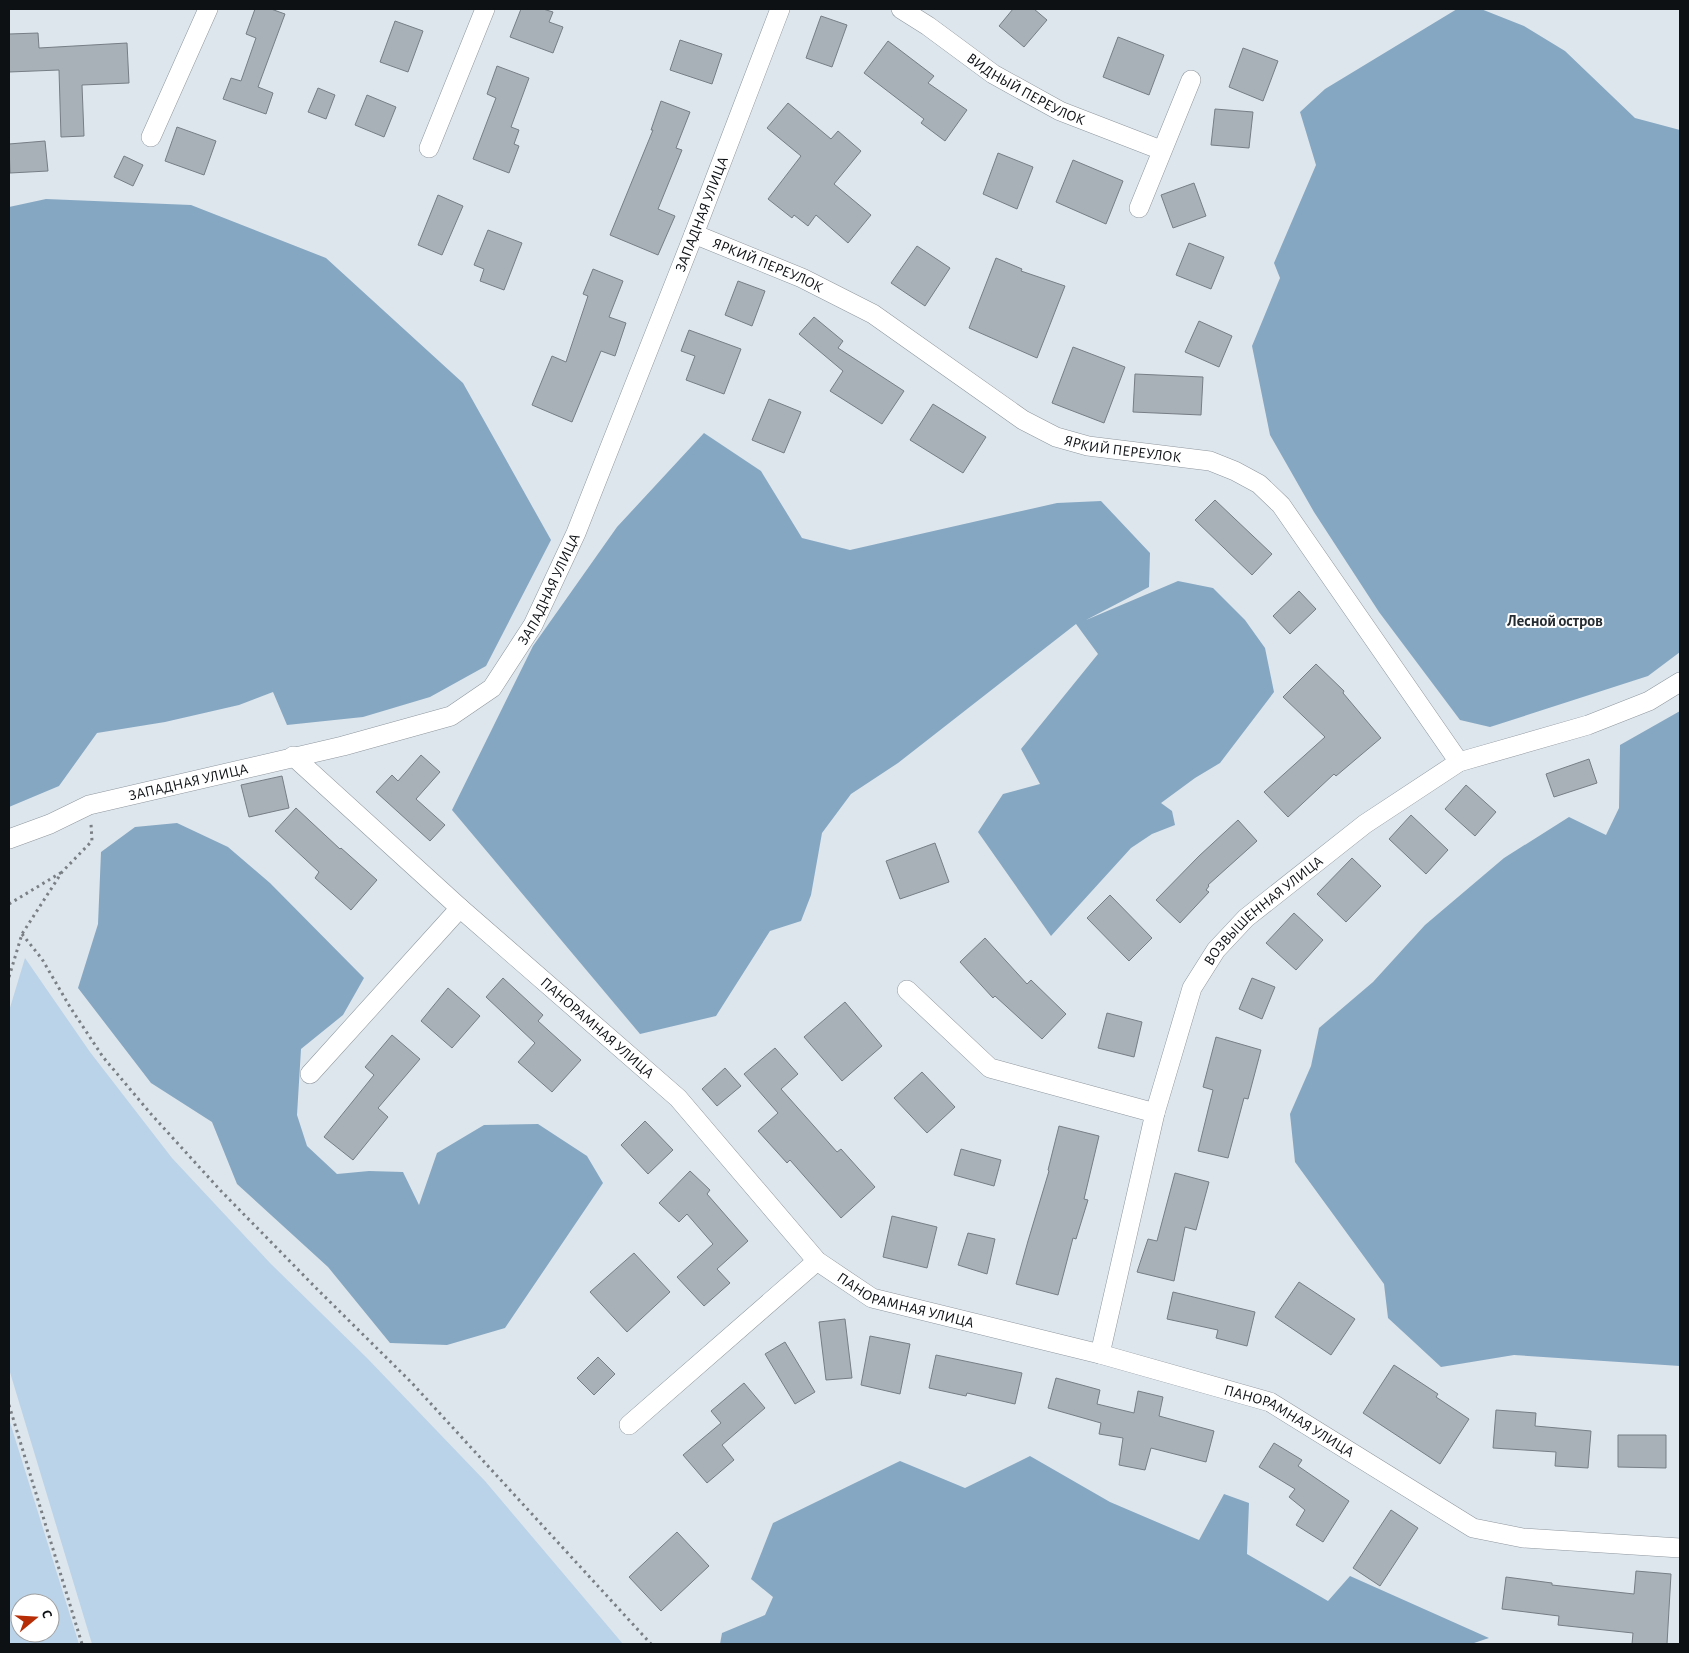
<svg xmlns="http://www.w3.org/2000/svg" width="1689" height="1653" font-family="'Alegreya Sans',sans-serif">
<rect width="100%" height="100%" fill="#dde6ed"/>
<g fill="#bbd3e8" fill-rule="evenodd">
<polygon points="25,958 90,1052 172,1158 270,1263 367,1358 485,1481 623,1644 92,1644 9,1369 9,1011"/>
<path d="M 9,1419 L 79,1644 L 9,1644 ZM 20,1603 L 50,1603 L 50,1633 L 20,1633 Z"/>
</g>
<g fill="#86a7c2">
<polygon points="1457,9 1481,9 1524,26 1565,51 1635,118 1680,130 1680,652 1648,676 1490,727 1460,720 1379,612 1314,512 1270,435 1252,346 1280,278 1274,263 1316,165 1300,112 1325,89"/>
<polygon points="46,199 191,205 326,258 463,383 551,540 486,666 430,697 363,717 287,725 273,692 239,705 165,722 97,733 59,786 9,807 9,207"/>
<polygon points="704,433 761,471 802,538 850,550 1057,503 1101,501 1150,553 1149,587 1086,620 1178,581 1213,588 1245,620 1265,648 1274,692 1220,763 1195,778 1161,803 1172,811 1175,825 1152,834 1131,848 1051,936 978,832 1003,794 1040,784 1021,749 1098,654 1076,624 898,763 851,794 822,833 811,895 801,921 770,931 716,1016 640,1034 452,810 533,646 617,527"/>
<polygon points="1680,711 1680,1366 1514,1355 1441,1367 1388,1318 1384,1284 1295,1162 1290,1114 1311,1066 1319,1028 1373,982 1425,925 1504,858 1569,817 1606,835 1619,808 1620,745"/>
<polygon points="177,823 228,847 270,883 364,978 343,1015 301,1049 297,1115 307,1146 337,1174 369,1171 403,1172 419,1205 437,1153 484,1125 538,1124 587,1156 603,1183 505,1328 447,1345 390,1343 328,1267 237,1184 212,1122 151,1083 78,988 98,924 101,852 135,827"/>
<polygon points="1030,1456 1110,1502 1199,1540 1224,1494 1249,1503 1247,1554 1328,1601 1350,1576 1489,1638 1471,1644 720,1644 722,1633 765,1615 773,1597 751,1579 773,1523 900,1461 965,1488"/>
</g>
<g fill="#a8b1b8" stroke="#777e85">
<polygon points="255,9 271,9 285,14 258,87 273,93 266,114 223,99 231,78 241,81 256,38 246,34"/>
<polygon points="521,9 543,9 553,12 549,22 563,27 553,53 510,37"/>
<polygon points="1013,9 1034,9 1047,20 1024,47 999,26"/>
<polygon points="821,16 847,25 832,67 806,58"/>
<polygon points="395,21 423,31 408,72 380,62"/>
<polygon points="38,33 39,48 127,43 129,83 82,85 84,136 61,137 59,70 9,72 9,34"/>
<polygon points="1118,37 1164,55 1149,95 1103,77"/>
<polygon points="680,40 722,54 712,84 670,70"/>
<polygon points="888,41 934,76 928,83 967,110 945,141 921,123 924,119 864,73"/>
<polygon points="1243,48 1278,61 1263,101 1229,87"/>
<polygon points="497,66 529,78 511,127 519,130 514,144 519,146 509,173 473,159 496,98 487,94"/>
<polygon points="318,88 335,95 326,119 308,112"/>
<polygon points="367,95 396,107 384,137 355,125"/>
<polygon points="661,101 690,112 676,148 682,150 658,209 675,216 658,255 610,235 653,130 651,130"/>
<polygon points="788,103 831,139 838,131 861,151 834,184 871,215 848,243 816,215 808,226 794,215 792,218 768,199 801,156 767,128"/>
<polygon points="1215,109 1253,112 1249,148 1211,145"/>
<polygon points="177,127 216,141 204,175 165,161"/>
<polygon points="45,141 48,171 10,173 9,144"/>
<polygon points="998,153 1033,167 1017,209 983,194"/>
<polygon points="124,156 143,165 133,186 114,177"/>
<polygon points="1073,160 1123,181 1106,224 1056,202"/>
<polygon points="1194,183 1206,216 1173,228 1161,195"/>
<polygon points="438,195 463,206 442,255 418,245"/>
<polygon points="488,230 522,243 504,290 480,281 484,269 474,265"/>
<polygon points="1189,243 1224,257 1211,289 1176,275"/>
<polygon points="917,246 950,268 925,306 891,283"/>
<polygon points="996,258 1022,269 1021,271 1065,286 1037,358 969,328"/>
<polygon points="593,269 623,281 609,317 626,323 615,356 601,351 572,422 532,405 552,356 566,362 588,296 583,294"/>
<polygon points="738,281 765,291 752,326 725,315"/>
<polygon points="814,317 843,341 838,348 904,391 882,424 830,391 843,371 799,334"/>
<polygon points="1199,321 1232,336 1219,367 1185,352"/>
<polygon points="689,330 741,349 724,394 686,380 695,356 681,351"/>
<polygon points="1073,347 1125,367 1104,423 1052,403"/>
<polygon points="1135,374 1203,377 1201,415 1133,412"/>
<polygon points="769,399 801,412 784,453 752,440"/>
<polygon points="933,404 986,437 963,473 910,440"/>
<polygon points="1215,500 1272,554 1252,575 1195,520"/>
<polygon points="1299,591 1316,609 1290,634 1273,616"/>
<polygon points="1316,664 1344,691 1343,693 1381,738 1336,776 1334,774 1288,817 1264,792 1325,737 1283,697"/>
<polygon points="421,755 440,772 416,799 445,825 430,841 376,792 392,775 398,781"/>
<polygon points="1589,759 1597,783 1554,797 1546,774"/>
<polygon points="282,776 289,808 249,817 241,785"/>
<polygon points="1466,785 1496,812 1475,836 1445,809"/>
<polygon points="296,808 340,849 341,848 377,880 351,910 315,878 319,872 275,831"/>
<polygon points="1411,815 1448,850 1426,874 1389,839"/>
<polygon points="1238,820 1257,841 1208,885 1209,886 1206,890 1209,892 1180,923 1156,900 1199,856"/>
<polygon points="935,843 949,882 900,899 886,861"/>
<polygon points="1352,858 1381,886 1346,922 1317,894"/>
<polygon points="1110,895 1152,938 1129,961 1087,918"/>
<polygon points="1294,913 1323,940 1296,970 1266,943"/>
<polygon points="985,938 1027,984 1031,980 1066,1014 1042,1039 995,996 993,998 960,962"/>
<polygon points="503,978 543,1015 538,1021 581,1060 552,1092 518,1062 535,1043 486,997"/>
<polygon points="1252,978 1275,987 1262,1019 1239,1009"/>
<polygon points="448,988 480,1016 452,1048 421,1021"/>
<polygon points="845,1002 882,1046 842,1081 804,1037"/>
<polygon points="1107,1013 1142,1022 1134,1057 1098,1048"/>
<polygon points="392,1035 420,1059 378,1108 388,1117 353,1160 324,1137 374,1075 365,1067"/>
<polygon points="1216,1037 1261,1050 1248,1099 1244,1098 1228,1158 1198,1151 1213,1090 1203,1087"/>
<polygon points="775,1048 798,1074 781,1089 837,1152 841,1149 875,1187 841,1218 790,1160 787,1163 758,1131 778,1113 744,1074"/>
<polygon points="725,1068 741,1086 717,1106 702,1089"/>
<polygon points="922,1072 955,1107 927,1133 894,1098"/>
<polygon points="645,1121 673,1150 648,1174 621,1145"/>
<polygon points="1059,1126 1099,1136 1084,1199 1088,1200 1076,1239 1073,1238 1058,1295 1016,1284 1028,1241 1049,1171 1048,1170"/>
<polygon points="961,1149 1001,1160 994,1186 954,1175"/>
<polygon points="690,1171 710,1190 707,1194 748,1241 717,1269 730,1283 704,1306 677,1277 713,1244 687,1214 679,1222 659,1203"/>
<polygon points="1175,1173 1209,1182 1196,1230 1185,1227 1174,1281 1137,1272 1148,1239 1157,1241"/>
<polygon points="892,1216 937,1227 927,1268 883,1257"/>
<polygon points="968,1233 995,1239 987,1274 958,1265"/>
<polygon points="634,1253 670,1292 627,1332 590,1292"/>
<polygon points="1299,1282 1355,1319 1331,1355 1275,1317"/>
<polygon points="1173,1292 1255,1312 1247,1346 1216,1338 1218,1330 1167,1319"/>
<polygon points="845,1319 852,1378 826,1380 819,1322"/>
<polygon points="870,1336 910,1344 900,1394 861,1385"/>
<polygon points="785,1342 815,1392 795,1404 765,1354"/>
<polygon points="936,1355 1022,1373 1015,1404 967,1393 966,1396 929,1388"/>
<polygon points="598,1357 615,1374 594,1395 577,1378"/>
<polygon points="1394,1365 1438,1394 1436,1397 1469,1419 1440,1464 1363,1413"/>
<polygon points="1056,1378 1100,1390 1097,1404 1134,1413 1138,1391 1163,1397 1159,1416 1214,1431 1206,1462 1151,1448 1145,1470 1119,1465 1123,1438 1099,1434 1101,1423 1048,1408"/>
<polygon points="744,1383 765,1408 722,1445 734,1460 707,1483 683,1455 721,1423 711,1411"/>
<polygon points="1496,1410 1536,1413 1535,1426 1591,1431 1588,1468 1555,1466 1556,1452 1493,1448"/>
<polygon points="1618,1435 1666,1435 1666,1468 1618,1467"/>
<polygon points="1274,1443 1302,1460 1298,1466 1349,1501 1323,1542 1296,1525 1305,1510 1289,1497 1295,1489 1259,1467"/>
<polygon points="1391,1510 1418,1528 1380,1586 1353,1568"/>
<polygon points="677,1532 709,1566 661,1611 629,1577"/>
<polygon points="1636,1571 1671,1574 1667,1644 1632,1644 1633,1633 1558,1625 1559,1616 1502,1609 1506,1577 1552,1583 1552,1585 1634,1594"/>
</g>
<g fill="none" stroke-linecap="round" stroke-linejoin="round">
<defs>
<g id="minor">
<path id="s1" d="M 901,9 L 928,26 L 993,74 L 1060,111 L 1161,150"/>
<polyline points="151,137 208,9"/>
<polyline points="429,148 485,9"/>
<polyline points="1139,208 1191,80"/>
<path id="s2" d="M 694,234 L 802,278 L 873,314 L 1023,420 L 1056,437 L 1088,446 L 1210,461 L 1235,471 L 1259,484 L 1281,505 L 1459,762"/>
<path id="s3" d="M 293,756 L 460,908 L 678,1098 L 817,1261 L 872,1298 L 1100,1354 L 1270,1402 L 1473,1528 L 1523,1538 L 1680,1548"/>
<path id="s4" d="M 9,839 L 50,824 L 89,805 L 343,746 L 451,716 L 492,688 L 533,625 L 576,533 L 694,234 L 780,9"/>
<polyline points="907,990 990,1068 1155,1113"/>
<polyline points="310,1074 460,908"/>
<path id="s5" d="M 1100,1354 L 1155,1113 L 1192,988 L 1216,950 L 1246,918 L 1365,824 L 1459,762 L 1588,725 L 1649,701 L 1680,682"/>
<polyline points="629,1425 817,1261"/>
</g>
</defs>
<use href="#minor" stroke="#8f979e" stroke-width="20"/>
<g stroke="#797f84" stroke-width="3" stroke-dasharray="2.5 4" stroke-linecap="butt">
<polyline points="9,904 62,872"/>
<polyline points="22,934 42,959 70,1007 103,1057 151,1114 221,1191 317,1289 411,1382 651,1644"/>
<polyline points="9,977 22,934 62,872 92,841 91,824"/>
<polyline points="9,1405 82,1644"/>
</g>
<use href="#minor" stroke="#fff" stroke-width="19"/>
</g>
<g text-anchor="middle" stroke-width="4" stroke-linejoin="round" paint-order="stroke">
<g font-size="15" fill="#0e1114" stroke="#fff">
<text dy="5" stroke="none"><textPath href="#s1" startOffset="149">ВИДНЫЙ ПЕРЕУЛОК</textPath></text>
<text dy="5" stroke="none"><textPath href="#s4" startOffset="1029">ЗАПАДНАЯ УЛИЦА</textPath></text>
<text dy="5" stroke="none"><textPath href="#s2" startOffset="80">ЯРКИЙ ПЕРЕУЛОК</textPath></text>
<text dy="5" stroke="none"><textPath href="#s2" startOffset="485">ЯРКИЙ ПЕРЕУЛОК</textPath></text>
<text dy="5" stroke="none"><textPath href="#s4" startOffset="624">ЗАПАДНАЯ УЛИЦА</textPath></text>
<text dy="5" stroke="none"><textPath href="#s4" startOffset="189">ЗАПАДНАЯ УЛИЦА</textPath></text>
<text dy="5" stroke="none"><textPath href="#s5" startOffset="484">ВОЗВЫШЕННАЯ УЛИЦА</textPath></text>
<text dy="5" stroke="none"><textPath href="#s3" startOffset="408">ПАНОРАМНАЯ УЛИЦА</textPath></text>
<text dy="5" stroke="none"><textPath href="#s3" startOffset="828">ПАНОРАМНАЯ УЛИЦА</textPath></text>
<text dy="5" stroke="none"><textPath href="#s3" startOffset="1232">ПАНОРАМНАЯ УЛИЦА</textPath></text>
</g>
<g font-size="16" font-weight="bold" fill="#262d32" stroke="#fff">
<text x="1555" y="626">Лесной остров</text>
</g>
</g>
<rect width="1689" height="1653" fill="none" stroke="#0e1114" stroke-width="20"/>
<g transform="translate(35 1618) rotate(72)"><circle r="24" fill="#ffffff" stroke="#9fa0a1"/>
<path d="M0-4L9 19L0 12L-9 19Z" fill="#b72d06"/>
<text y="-8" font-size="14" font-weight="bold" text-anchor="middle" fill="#0e1114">С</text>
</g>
</svg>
